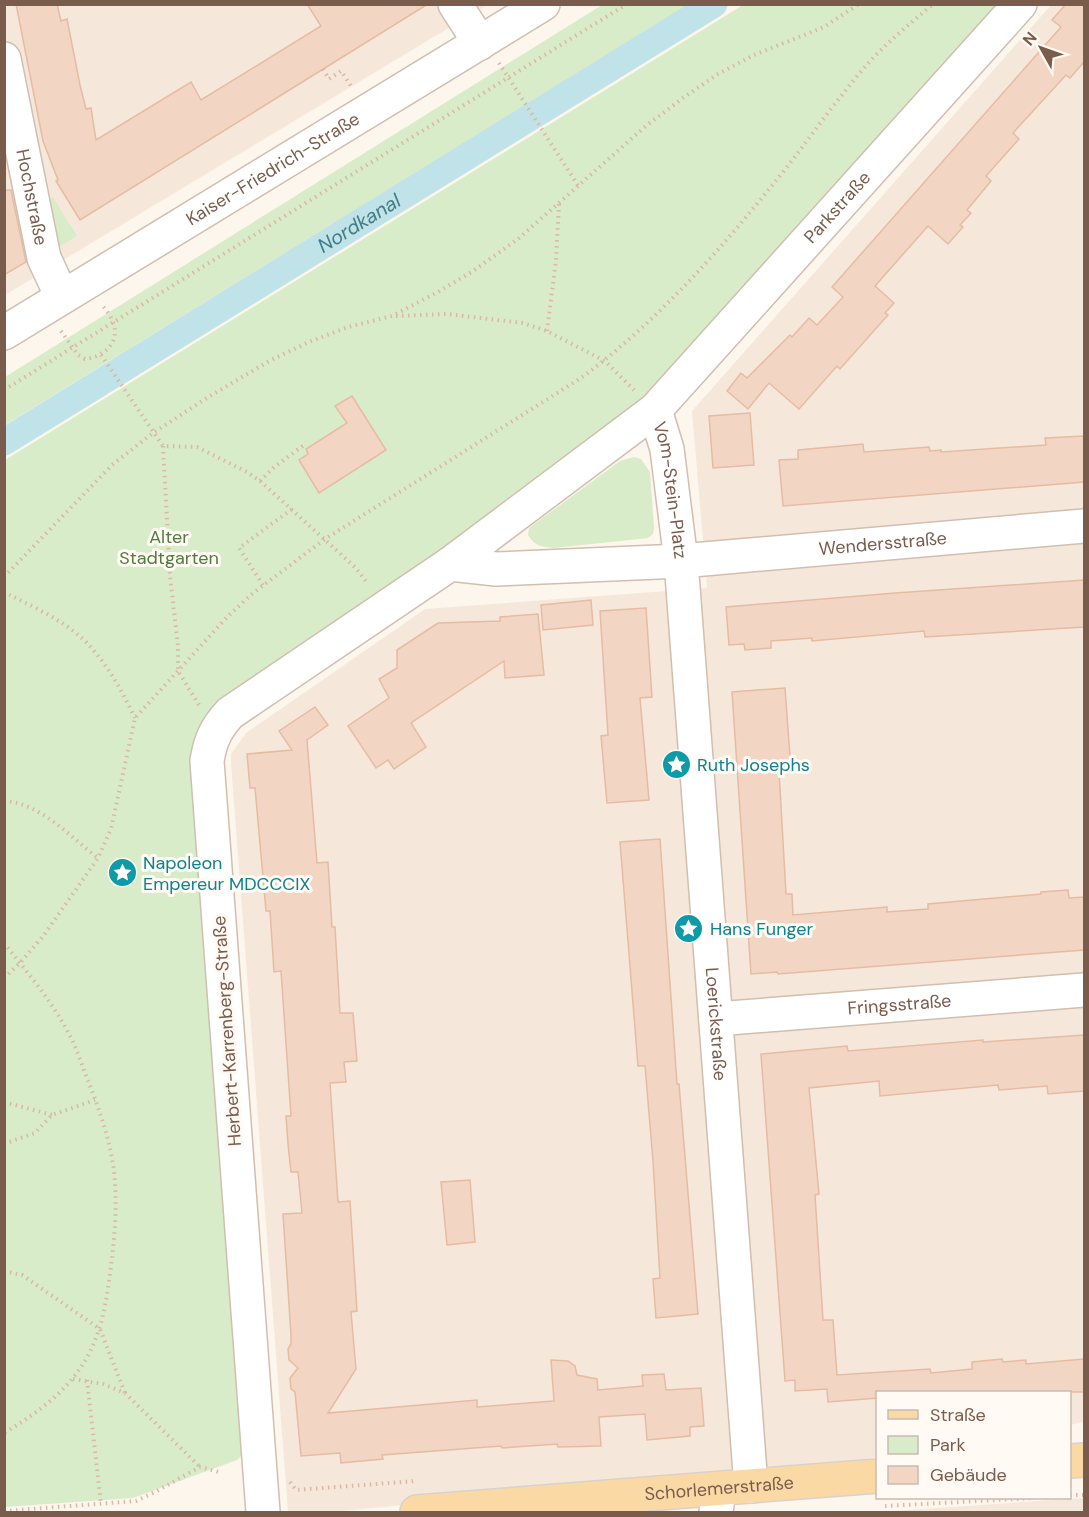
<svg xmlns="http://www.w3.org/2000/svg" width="1089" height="1517" font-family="'DM Sans',sans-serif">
<rect width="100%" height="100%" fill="#fdf6ec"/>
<g fill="#f5e8da">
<polygon points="5,5 487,5 5,295"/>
<polygon points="1051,5 1084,5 1084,1422 1070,1425 1070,1392 878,1392 877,1457 749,1479 476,1498 332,1512 288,1512 231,764 231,754 246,733 425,609 707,588 692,411"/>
<polygon points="1084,1498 1084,1512 878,1512"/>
</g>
<g fill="#d8ecc9">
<polygon points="602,5 688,5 5,425 5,377"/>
<polygon points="743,5 1008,5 665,389 211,717 246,1451 237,1460 133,1498 5,1507 5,460"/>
<polygon points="53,197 77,236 54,250 44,202"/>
<path d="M 634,457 L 641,459 L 650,472 L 654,528 L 653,534 L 648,538 L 554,548 C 541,547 535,546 528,535 L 529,528 L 620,461 Z"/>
</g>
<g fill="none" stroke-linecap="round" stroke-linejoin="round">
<path stroke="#bfe3e8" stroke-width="27" id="s1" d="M 4,442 L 714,4"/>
</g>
<g fill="#f3d5c3" stroke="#e6bba3" stroke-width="1.5">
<polygon points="16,4 57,4 61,21 67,19 80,85 86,109 91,108 96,140 191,82 201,100 321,26 307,4 428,4 80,220 56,181 58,180 43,141"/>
<polygon points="1066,4 1084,4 1084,62 1070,78 1066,75 1013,133 1019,139 986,176 991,181 967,210 971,213 960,225 963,227 948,244 928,226 875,286 894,303 885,313 888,315 840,369 837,366 799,409 769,383 748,409 727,391 741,373 747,378 790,335 792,337 809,318 817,325 843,297 832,287 1061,27 1052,20"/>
<polygon points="4,190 11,190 26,262 4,275"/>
<polygon points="352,396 386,450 319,493 299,460 308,454 306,449 347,423 335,406"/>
<polygon points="750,413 754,465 713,468 709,416"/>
<polygon points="1084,436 1084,482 783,506 779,460 798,459 798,450 863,444 864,452 929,447 930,451 941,450 941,452 1046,445 1045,438"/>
<polygon points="1084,580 1084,627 925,637 924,631 812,641 812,638 771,641 771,648 745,650 744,644 729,645 726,607 895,593"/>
<polygon points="591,600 593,625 543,630 541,605"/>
<polygon points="646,608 652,697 640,698 649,800 607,803 601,736 608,735 600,611"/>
<polygon points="538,614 544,675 505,678 504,661 411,723 426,747 394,769 388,760 376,768 348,726 389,698 379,679 397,668 397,650 438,623 500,621 500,617"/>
<polygon points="785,688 791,770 779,771 786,894 792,894 793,915 887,907 887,912 928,909 928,904 1041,894 1041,892 1068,890 1069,898 1084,897 1084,950 778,974 777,972 751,974 732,692"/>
<polygon points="315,707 328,725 307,740 317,863 328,862 332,927 335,927 340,1013 353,1013 357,1061 344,1062 346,1082 330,1083 338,1202 350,1201 357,1311 351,1312 356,1369 328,1413 477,1400 477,1407 554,1401 551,1360 568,1361 575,1366 577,1375 597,1379 598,1390 643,1386 642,1375 664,1374 666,1390 701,1388 704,1426 690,1427 690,1436 647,1440 645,1414 599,1417 601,1446 558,1447 557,1444 502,1448 501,1446 382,1455 383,1459 341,1463 340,1453 301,1456 295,1392 291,1389 290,1378 298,1368 289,1360 288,1349 291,1344 291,1335 283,1214 302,1213 298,1172 291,1172 288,1144 286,1116 291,1116 281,971 274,972 270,911 266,911 255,788 250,788 247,754 292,750 279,731"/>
<polygon points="660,839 677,1084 679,1084 698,1314 656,1318 653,1279 660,1278 653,1161 645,1066 638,1066 620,842"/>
<polygon points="1084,1035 1084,1091 1048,1094 1047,1086 999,1090 998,1085 880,1096 879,1081 809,1088 819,1194 815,1195 823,1320 833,1320 837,1375 930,1369 931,1373 972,1369 972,1362 1002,1359 1003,1362 1026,1360 1026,1364 1084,1359 1084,1392 878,1392 878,1398 828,1402 827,1389 795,1391 795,1380 785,1381 761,1054 847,1046 848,1051 983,1040 983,1042"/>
<polygon points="470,1180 475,1242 447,1245 441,1182"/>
</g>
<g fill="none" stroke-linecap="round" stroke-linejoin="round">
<defs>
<g id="minor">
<polyline points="455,4 480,43"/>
<path id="s2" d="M 4,59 L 44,258 L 62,297"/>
<path id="s3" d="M 4,333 L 543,4"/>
<path id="s4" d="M 655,410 L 667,449 L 681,561 L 751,1486"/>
<path id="s5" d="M 450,564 L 496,569 L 681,561 L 1084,526"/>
<path id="s6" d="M 716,1019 L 1084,990"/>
<path id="s7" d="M 263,1512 L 207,761 C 210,741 216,728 230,713 L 450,564 L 655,410 L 1020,4"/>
<polyline points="716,1512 719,1489"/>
</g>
<g id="major">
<polyline points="1070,1461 1084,1460"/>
<path id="s8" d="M 417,1512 L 878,1476"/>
</g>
</defs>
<use href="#minor" stroke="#d1beb0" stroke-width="36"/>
<use href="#major" stroke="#dad1cd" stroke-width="36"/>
<g stroke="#d9b8a5" stroke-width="4" stroke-dasharray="1.5 4.5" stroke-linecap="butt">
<polyline points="499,63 579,187"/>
<polyline points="323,69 329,79 341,71 353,89"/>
<polyline points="396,316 447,314 523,323 547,331 605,361 634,390"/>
<path d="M 61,331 L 78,355 L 85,359 C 103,357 121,343 113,322 C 111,316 106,310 102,305"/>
<polyline points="547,331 556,260 559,204"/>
<polyline points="101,355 163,446 197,447 247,472 260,481 356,568 368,584"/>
<polyline points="4,390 627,4"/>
<polyline points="163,446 170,576 178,646 178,671 199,705"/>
<polyline points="260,481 273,468 304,445"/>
<polyline points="4,577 112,465 153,433 210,396 271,360 309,342 348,327 392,316 438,292 473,271 518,239 647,125 683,98 718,74 754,55 824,27 859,4"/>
<polyline points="263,585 239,548 292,509"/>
<path d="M 4,592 C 31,606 62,619 84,640 C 107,663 121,689 135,718"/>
<path d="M 4,801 C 41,803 70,837 98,858"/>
<path d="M 4,943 C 26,971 51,1000 68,1032 C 76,1046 81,1063 87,1078 C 100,1111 113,1147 115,1183 C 117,1214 114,1244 110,1274 C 105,1313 98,1348 72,1379 C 54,1401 28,1419 4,1433"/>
<path d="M 4,978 L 20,963 L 44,935 L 98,858 L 111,829 L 135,718 L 228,616 L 252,594 L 325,539 L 581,378 C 652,326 714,257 770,188 C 805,146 835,100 872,59 C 891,39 912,22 933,4"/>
<polyline points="4,1102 52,1115"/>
<polyline points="4,1144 35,1133 52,1115 95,1100"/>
<polyline points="4,1271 22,1275 100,1329 125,1393"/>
<polyline points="73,1379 103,1384 125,1393 200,1467"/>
<polyline points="87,1380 101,1504"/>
<polyline points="290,1482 296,1490 416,1481"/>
<polyline points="1070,1495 1084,1495"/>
<polyline points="885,1506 1035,1498"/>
<polyline points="4,1511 136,1501 155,1492 200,1467 219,1472"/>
</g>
<use href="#minor" stroke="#fff" stroke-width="33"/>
<use href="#major" stroke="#fbd9a5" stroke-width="33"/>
</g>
<defs>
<symbol id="sight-disc" viewBox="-11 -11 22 22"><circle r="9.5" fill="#0f9aa8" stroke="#fffaf3"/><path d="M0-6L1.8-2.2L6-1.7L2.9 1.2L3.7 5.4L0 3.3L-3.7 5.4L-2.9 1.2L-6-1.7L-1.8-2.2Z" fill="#fff"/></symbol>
</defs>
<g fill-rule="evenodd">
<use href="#sight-disc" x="660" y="748" width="33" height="33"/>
<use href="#sight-disc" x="106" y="856" width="33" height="33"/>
<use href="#sight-disc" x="672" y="912" width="33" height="33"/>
</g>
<g text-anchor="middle" stroke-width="6" stroke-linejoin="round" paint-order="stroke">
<g font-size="18" fill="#7a5c4d" stroke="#fffaf3">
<text dy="6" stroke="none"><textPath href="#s3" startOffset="315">Kaiser-Friedrich-Straße</textPath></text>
<text dy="6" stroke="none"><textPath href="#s2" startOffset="141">Hochstraße</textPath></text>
<text dy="6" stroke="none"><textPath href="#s7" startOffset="1602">Parkstraße</textPath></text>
<text dy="6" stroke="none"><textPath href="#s4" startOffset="82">Vom-Stein-Platz</textPath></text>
<text dy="6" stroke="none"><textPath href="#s5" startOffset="434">Wendersstraße</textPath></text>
<text dy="6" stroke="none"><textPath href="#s6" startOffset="184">Fringsstraße</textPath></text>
<text dy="6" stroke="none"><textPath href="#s4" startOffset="618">Loerickstraße</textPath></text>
<text transform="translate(227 1031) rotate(-94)" y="6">Herbert-Karrenberg-Straße</text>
<text dy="6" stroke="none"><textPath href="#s8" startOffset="303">Schorlemerstraße</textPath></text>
</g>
<g font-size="18" fill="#537a41" stroke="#fffaf3">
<text x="169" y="543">Alter<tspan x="169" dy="21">Stadtgarten</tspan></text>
</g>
<g font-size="18" fill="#0d838f" stroke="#fffaf3" text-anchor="start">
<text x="697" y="771">Ruth Josephs</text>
<text x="143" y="869">Napoleon<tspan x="143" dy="21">Empereur MDCCCIX</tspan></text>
<text x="710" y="935">Hans Funger</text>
</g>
<g font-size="20" font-style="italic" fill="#437c86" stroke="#fffaf3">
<text dy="7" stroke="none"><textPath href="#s1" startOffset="417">Nordkanal</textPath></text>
</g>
</g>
<rect width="1089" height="1517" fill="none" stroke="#7a5c4d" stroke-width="12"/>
<rect x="876" y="1391" width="195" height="108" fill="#fffaf3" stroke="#cabbb1" stroke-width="1.5"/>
<rect x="888" y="1410" width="30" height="9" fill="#fbd9a5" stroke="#cabbb1" stroke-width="1.5"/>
<text x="930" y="1421" font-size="18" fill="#7a5c4d">Straße</text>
<rect x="888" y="1436" width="30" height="18" fill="#d8ecc9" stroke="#cabbb1" stroke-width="1.5"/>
<text x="930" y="1451" font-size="18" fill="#7a5c4d">Park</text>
<rect x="888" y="1466" width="30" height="18" fill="#f3d5c3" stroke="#cabbb1" stroke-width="1.5"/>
<text x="930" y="1481" font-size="18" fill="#7a5c4d">Gebäude</text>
<g transform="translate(1041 48) rotate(310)" stroke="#fffaf3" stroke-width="4.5" paint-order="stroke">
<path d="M0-4.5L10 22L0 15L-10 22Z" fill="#7a5c4d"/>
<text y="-9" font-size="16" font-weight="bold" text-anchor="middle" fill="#7a5c4d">N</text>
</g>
</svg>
